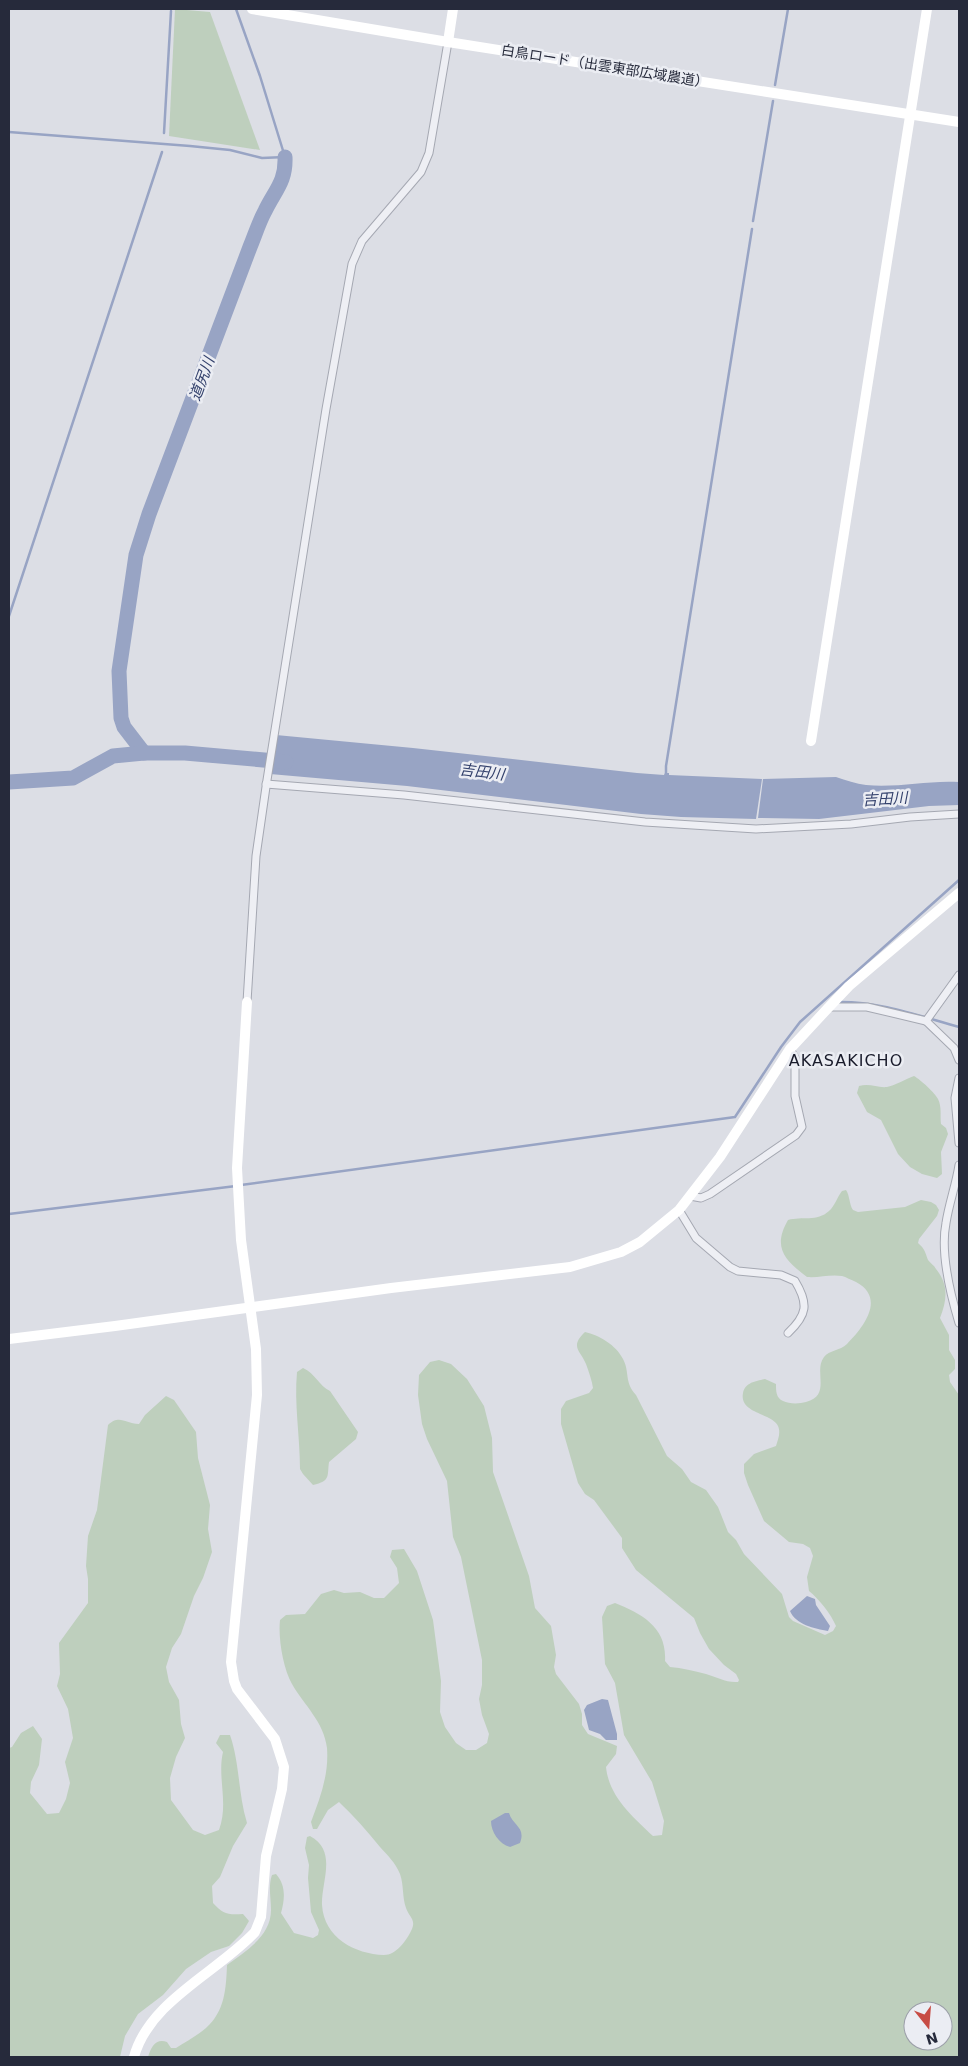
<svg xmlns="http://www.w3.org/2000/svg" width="968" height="2066" font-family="'DejaVu Sans','Noto Sans JP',sans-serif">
<rect width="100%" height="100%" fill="#dcdee5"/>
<g fill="#becfbd" fill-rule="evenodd">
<polygon points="175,9 210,12 260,150 169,136"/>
<path d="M 914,1076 C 921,1080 935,1093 938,1099 C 942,1107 940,1116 941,1124 L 946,1128 L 948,1134 L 941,1152 L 942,1174 L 937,1178 L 922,1174 L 910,1167 L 898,1154 L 881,1120 L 867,1112 L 857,1093 L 859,1086 C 870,1083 877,1088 887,1087 C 894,1086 906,1079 914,1076 Z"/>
<path d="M 846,1190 C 850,1196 849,1204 853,1210 L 858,1212 L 905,1207 L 921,1200 L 931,1202 L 936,1205 L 939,1210 L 937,1216 L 919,1239 L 918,1243 C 925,1249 925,1252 928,1260 C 930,1263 934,1265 936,1269 C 949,1285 947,1300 940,1318 L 949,1335 L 949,1350 L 955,1360 L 955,1369 L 949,1375 L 950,1382 L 959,1395 L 959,2057 L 148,2057 C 151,2047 156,2038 167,2042 L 171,2048 L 176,2048 C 185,2042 197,2036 206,2028 C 225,2011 226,1989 227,1965 C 246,1951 271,1936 271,1910 C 271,1898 268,1886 272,1875 L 276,1874 C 286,1885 285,1899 281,1913 L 294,1933 L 313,1938 L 318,1935 L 319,1930 L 311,1912 L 308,1878 L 309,1865 L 305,1848 L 307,1837 L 310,1836 C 338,1851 321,1882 322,1905 C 324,1938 355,1954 384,1955 C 396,1955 406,1941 411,1931 C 417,1920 409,1917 406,1908 C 402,1897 404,1885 400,1874 C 395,1862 388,1856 380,1847 C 367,1831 354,1816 339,1802 L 328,1810 L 317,1829 L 313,1829 L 311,1822 C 320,1798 329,1775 327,1748 C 324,1722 304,1705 292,1684 C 283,1668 278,1638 280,1620 L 286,1615 L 305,1614 L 321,1594 L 334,1590 L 344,1593 L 360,1592 L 374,1598 L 384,1598 L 399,1583 L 397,1568 L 390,1557 L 392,1550 L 404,1549 L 417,1571 L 433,1620 L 441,1681 L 440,1712 L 445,1727 L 456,1743 L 466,1750 L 476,1750 L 487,1743 L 489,1734 L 482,1715 L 479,1699 L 482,1685 L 482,1660 L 461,1557 L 453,1537 L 447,1481 L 427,1439 L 422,1424 L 418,1395 L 419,1375 L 430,1362 L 439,1360 L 451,1364 L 467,1379 L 484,1406 L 492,1438 L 493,1472 L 529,1576 L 535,1608 L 551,1626 L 556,1655 L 554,1667 L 556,1674 L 579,1704 L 582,1714 L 582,1725 L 588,1734 L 617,1746 L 616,1754 L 606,1767 C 609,1797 633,1817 653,1836 L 662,1835 L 664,1821 L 652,1782 L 624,1735 L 615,1683 L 605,1664 L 602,1617 L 607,1606 L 615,1603 C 642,1614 667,1627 665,1661 L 670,1667 C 682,1668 694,1671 706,1674 C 717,1677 726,1683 738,1682 L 739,1680 L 736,1674 L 724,1665 L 709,1649 L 700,1633 L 694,1618 L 636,1570 L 622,1548 L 622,1538 L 594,1500 L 585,1494 L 578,1483 L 561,1424 L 561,1409 L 566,1401 L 589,1393 L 593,1388 C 592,1381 589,1372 586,1364 C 581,1351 569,1347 585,1332 C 599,1335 616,1345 623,1359 C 630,1372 624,1382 636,1395 L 667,1456 L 682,1469 L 691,1482 L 706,1490 L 718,1507 L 728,1532 L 736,1540 L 744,1554 L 782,1594 L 789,1617 L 793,1621 L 825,1635 L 833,1631 L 836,1626 C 831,1614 819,1599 809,1591 L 807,1577 L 813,1556 L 810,1548 L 803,1544 L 789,1542 L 764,1521 L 748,1485 L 744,1473 L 744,1464 L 754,1454 L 776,1446 C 778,1439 781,1433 778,1426 C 772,1413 739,1414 743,1393 C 745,1382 757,1381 765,1379 L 776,1384 C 776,1391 776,1398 783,1401 C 789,1404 799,1404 806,1402 C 832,1395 813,1371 824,1357 C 829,1350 840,1351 847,1344 C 864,1327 886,1298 856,1282 C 851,1280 846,1277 842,1276 C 830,1274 819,1278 807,1277 C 785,1260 772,1248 788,1220 C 802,1216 817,1222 829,1211 C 835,1206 837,1197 842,1191 ZM 913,2011 L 943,2011 L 943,2041 L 913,2041 Z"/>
<path d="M 303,1368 C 315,1373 319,1386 330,1391 L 358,1432 L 356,1439 L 329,1462 C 327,1476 331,1481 313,1485 L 303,1474 L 300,1469 C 300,1436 294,1404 297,1372 Z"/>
<path d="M 166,1396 L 174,1400 L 196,1432 L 198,1458 L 210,1505 L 208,1529 L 212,1552 L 203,1578 L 194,1596 L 181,1634 L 172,1648 L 166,1667 L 169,1682 L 179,1700 L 181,1724 L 185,1738 L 176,1757 L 170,1778 L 171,1800 L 193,1830 L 205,1835 L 219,1830 C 229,1803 217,1778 223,1752 L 216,1743 L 220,1735 L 230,1735 C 240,1764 238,1794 247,1823 L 233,1846 L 220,1877 L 212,1886 L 213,1903 C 223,1914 227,1915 243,1914 L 249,1921 L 242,1933 L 229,1946 L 211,1952 L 186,1969 L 163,1995 L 138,2014 L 125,2036 L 120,2057 L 9,2057 L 9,1748 L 12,1747 L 21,1733 L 33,1726 L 42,1739 L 39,1765 L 31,1782 L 30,1793 L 47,1814 L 59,1813 L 66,1799 L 70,1783 L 65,1762 L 73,1738 L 68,1709 L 57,1686 L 60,1674 L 59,1643 L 88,1603 L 88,1579 L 86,1566 L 88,1536 L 97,1510 L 108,1425 C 120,1414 125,1424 139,1424 L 145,1415 Z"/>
</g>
<g fill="#98a4c4">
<polygon points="276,735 413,748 637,773 664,775 665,773 669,773 669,775 762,779 756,819 681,817 641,814 407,786 270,774"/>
<path d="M 836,777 C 846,780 856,784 866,785 C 898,788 928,780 959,782 L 959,805 L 929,806 L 819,819 L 758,818 L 763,779 Z"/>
<path d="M 807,1596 L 815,1599 L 816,1605 L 830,1626 L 828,1631 C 815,1629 795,1624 790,1611 Z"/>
<polygon points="602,1699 608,1700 617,1734 617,1740 606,1740 600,1734 589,1730 584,1710 587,1705"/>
<path d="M 505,1813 L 509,1813 C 513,1826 526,1827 520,1843 L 510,1847 C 499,1844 491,1832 491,1821 Z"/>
</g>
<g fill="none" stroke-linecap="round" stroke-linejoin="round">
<g stroke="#98a4c4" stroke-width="2.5">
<polyline points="775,85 788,9"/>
<polyline points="9,132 190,146 230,150 262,158 285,157 260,76 236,9"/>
<polyline points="164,133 171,11"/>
<polyline points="753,221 773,101"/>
<polyline points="9,616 162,152"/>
<polyline points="666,776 666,766 752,229"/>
<path d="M 837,1002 C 879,1001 919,1016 959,1027"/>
<polyline points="241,1185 735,1117 781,1047 800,1022 959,880"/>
<polyline points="9,1214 236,1186"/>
</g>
<g stroke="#98a4c4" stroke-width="15">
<path d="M 144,753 L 124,727 L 121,718 L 119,671 L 136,555 L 149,514 L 250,247 C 255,235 259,222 265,211 C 275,190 286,182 285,157"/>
<polyline points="9,782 73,778 113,756 144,753 185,753 286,762"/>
</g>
<defs>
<g id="street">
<polyline points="266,784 404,795 645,822 756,829 851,824 910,817 959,814"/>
<polyline points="247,1002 256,856 267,780 326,409 352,264 362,241 421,172 429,153 448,42"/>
<polyline points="829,1007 867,1007 926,1021 959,975"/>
<polyline points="926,1021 954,1048 959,1060"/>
<polyline points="959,1078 955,1098 959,1143"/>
<path d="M 959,1165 C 956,1185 949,1203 946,1223 C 940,1253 950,1293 959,1323"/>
<polyline points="690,1196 701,1198 710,1194 796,1135 802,1127 795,1096 795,1058 790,1049"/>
<path d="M 679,1210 L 696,1238 L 730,1267 L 738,1271 L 781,1275 L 795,1281 C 809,1304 807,1315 788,1333"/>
</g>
</defs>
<use href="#street" stroke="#a5a8b2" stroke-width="9"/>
<use href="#street" stroke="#eeeff4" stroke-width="7"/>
<g stroke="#fff" stroke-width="10">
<polyline points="252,9 448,42 959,122"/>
<polyline points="448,42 453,9"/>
<polyline points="811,741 927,9"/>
<polyline points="9,1339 115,1326 391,1288 570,1267 621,1252 640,1242 679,1210 720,1157 790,1049 829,1007 849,986 959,893"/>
<path d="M 134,2057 C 149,2001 218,1972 255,1932 L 261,1917 L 266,1856 L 282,1789 L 284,1767 L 275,1739 L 237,1689 L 234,1681 L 231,1662 L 257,1395 L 256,1349 L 241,1240 L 237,1168 L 247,1002"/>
</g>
</g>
<g text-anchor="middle" stroke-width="5" stroke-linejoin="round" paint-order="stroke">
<g font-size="14" fill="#262a3b" stroke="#ebedf3">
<text transform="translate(605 66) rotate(9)" y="5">白鳥ロード（出雲東部広域農道）</text>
</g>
<g font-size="15" font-style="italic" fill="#33416c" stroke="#ebedf3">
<text transform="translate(202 379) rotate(-70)" y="5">道尻川</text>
<text transform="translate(482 772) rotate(7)" y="5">吉田川</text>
<text transform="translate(885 799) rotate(-3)" y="5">吉田川</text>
</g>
<g font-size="16" letter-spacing="1" fill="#191b2b" stroke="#ebedf3">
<text x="846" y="1066">AKASAKICHO</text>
</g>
</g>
<rect width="968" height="2066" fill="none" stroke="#262a3b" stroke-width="20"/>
<g transform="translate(928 2026) rotate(163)"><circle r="24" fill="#ebedf3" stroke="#9c9fa9"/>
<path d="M0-4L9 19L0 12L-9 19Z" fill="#c74c44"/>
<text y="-8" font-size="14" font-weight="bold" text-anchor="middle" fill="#262a3b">N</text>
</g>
</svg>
